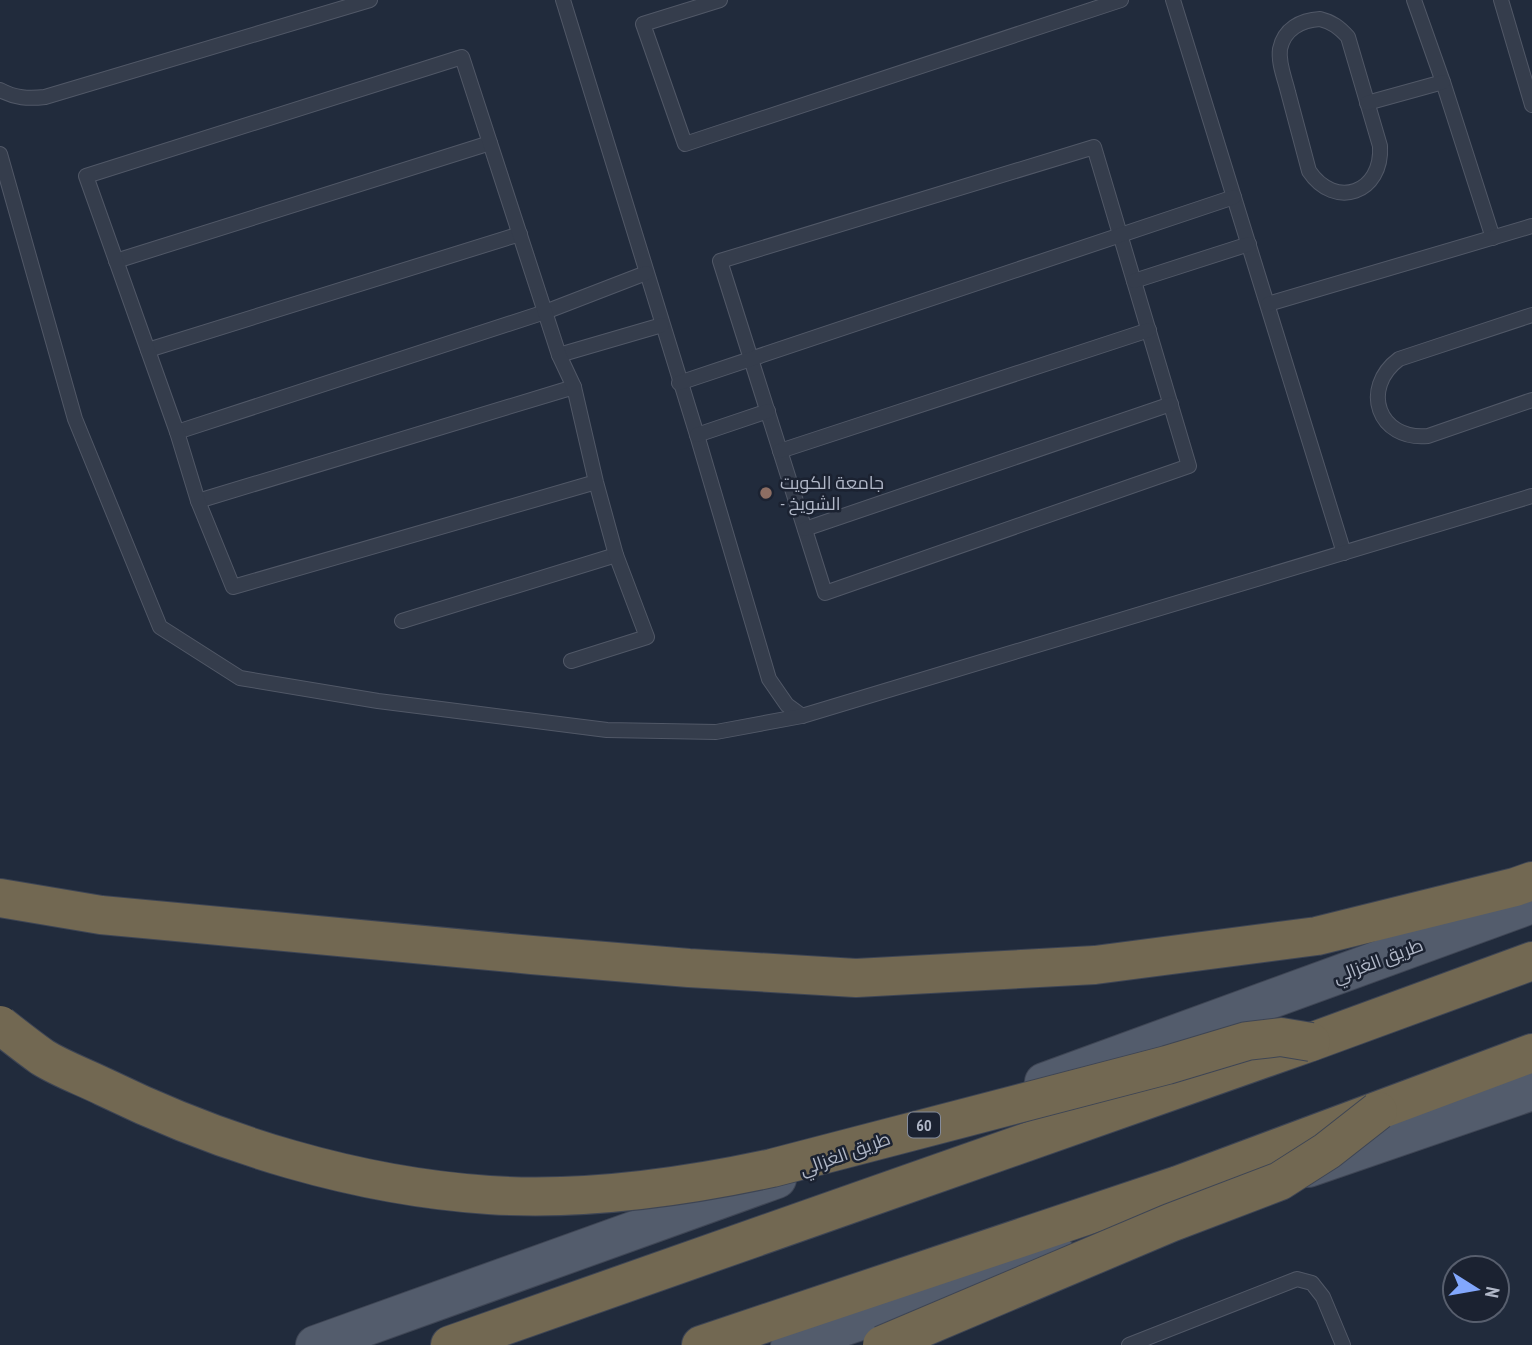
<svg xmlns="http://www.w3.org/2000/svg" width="1532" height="1345" font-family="'PT Sans Narrow',Cairo,sans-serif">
<rect width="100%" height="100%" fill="#212b3c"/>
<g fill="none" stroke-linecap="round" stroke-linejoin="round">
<defs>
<g id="service">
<polyline points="563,0 697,435 769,679 787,705 802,716"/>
<polyline points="720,0 643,24 685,144 1121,0"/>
<polyline points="1173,0 1344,553"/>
<polyline points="1414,0 1443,82 1493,238"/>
<polyline points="1501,0 1532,105"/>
<path d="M 1320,19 C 1332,22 1339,27 1348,37 L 1380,146 C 1383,193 1335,210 1309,171 C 1302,145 1295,118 1288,92 C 1285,79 1278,63 1280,49 C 1284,29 1301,20 1320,19 Z"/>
<path d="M 0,90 C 15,98 28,99 45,97 L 370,0"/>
<polyline points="1367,103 1443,82"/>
<polygon points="1094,147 1189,466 825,593 720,261"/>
<polyline points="0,154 75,419 160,627 240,678 378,701 607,730 716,732 802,716 1532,496"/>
<polyline points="116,261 490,143"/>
<polyline points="1134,281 1249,244"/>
<polyline points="1268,304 1532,226"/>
<path d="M 1532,315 L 1399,359 C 1360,388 1378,441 1428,436 L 1532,400"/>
<polyline points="148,350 520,234"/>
<polyline points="559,355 662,325"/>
<polyline points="679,383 1234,197"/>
<polyline points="177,432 545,312 646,273"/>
<polyline points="697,435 768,411"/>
<polyline points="780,451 1149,330"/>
<polyline points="198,501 574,387"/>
<polyline points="805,529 1171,404"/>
<polyline points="402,621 616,555"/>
<polyline points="571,661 647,637 616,555 596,482 574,387 559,355 462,57 86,176 177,432 198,501 233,587 596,482"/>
<polyline points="1129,1345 1297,1279 1312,1283 1323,1297 1343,1345"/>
</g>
<g id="primary">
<polyline points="1044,1082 1532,904"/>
<polyline points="1308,1168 1532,1091"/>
<polyline points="315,1345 777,1179"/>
<polyline points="790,1345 1056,1254"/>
</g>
<g id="motorway">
<polyline points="0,898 101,915 532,955 689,968 856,978 1095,965 1317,936 1515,887 1532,881"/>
<polyline points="450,1345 1311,1042 1532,961"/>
<polyline points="701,1345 1178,1185 1532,1053"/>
</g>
</defs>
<use href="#service" stroke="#515867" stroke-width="16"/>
<use href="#primary" stroke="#3f4655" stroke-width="40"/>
<use href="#motorway" stroke="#3e4554" stroke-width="40"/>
<use href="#service" stroke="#353d4c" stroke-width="14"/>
<use href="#primary" stroke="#535c6c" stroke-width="38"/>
<use href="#motorway" stroke="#726852" stroke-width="38"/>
<defs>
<g id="motorway-bridge">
<path d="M 0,1025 C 14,1036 28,1047 42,1057 C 61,1069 84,1077 104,1087 C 223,1145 356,1186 489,1195 C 580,1201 684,1187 772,1168 L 1167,1065 L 1247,1041 L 1281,1037 L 1311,1042"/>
<polyline points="882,1345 1170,1223 1280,1181 1327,1151 1378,1111"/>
</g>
</defs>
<use href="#motorway-bridge" stroke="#3e4554" stroke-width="40" stroke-linecap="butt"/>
<use href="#motorway-bridge" stroke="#726852" stroke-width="38"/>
</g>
<circle fill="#8d6e63" stroke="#1b2231" stroke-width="2.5" cx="766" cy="493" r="7"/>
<g text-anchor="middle" stroke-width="5" stroke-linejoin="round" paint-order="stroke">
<rect fill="#1b2231" stroke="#848b9b" stroke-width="2" x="908" y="1112.5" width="32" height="25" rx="5"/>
<g font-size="16" font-weight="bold" fill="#b1b8c8">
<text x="924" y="1131">60</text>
</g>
<g font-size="18" fill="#b1b8c8" stroke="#1b2231" text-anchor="start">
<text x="780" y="489">جامعة الكويت<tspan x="780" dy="21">- الشويخ</tspan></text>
</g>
<g font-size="18" fill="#b1b8c8" stroke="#1b2231">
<text transform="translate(1378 961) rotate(-21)" y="6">طريق الغزالي</text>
<text transform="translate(845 1154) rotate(-20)" y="6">طريق الغزالي</text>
</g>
</g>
<g transform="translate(1476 1289) rotate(101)"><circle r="33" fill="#1b2231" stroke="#575e6d" stroke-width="2"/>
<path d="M0-5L12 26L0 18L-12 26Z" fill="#82a7fc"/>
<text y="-10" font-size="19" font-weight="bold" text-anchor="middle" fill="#b1b8c8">N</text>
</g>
</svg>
